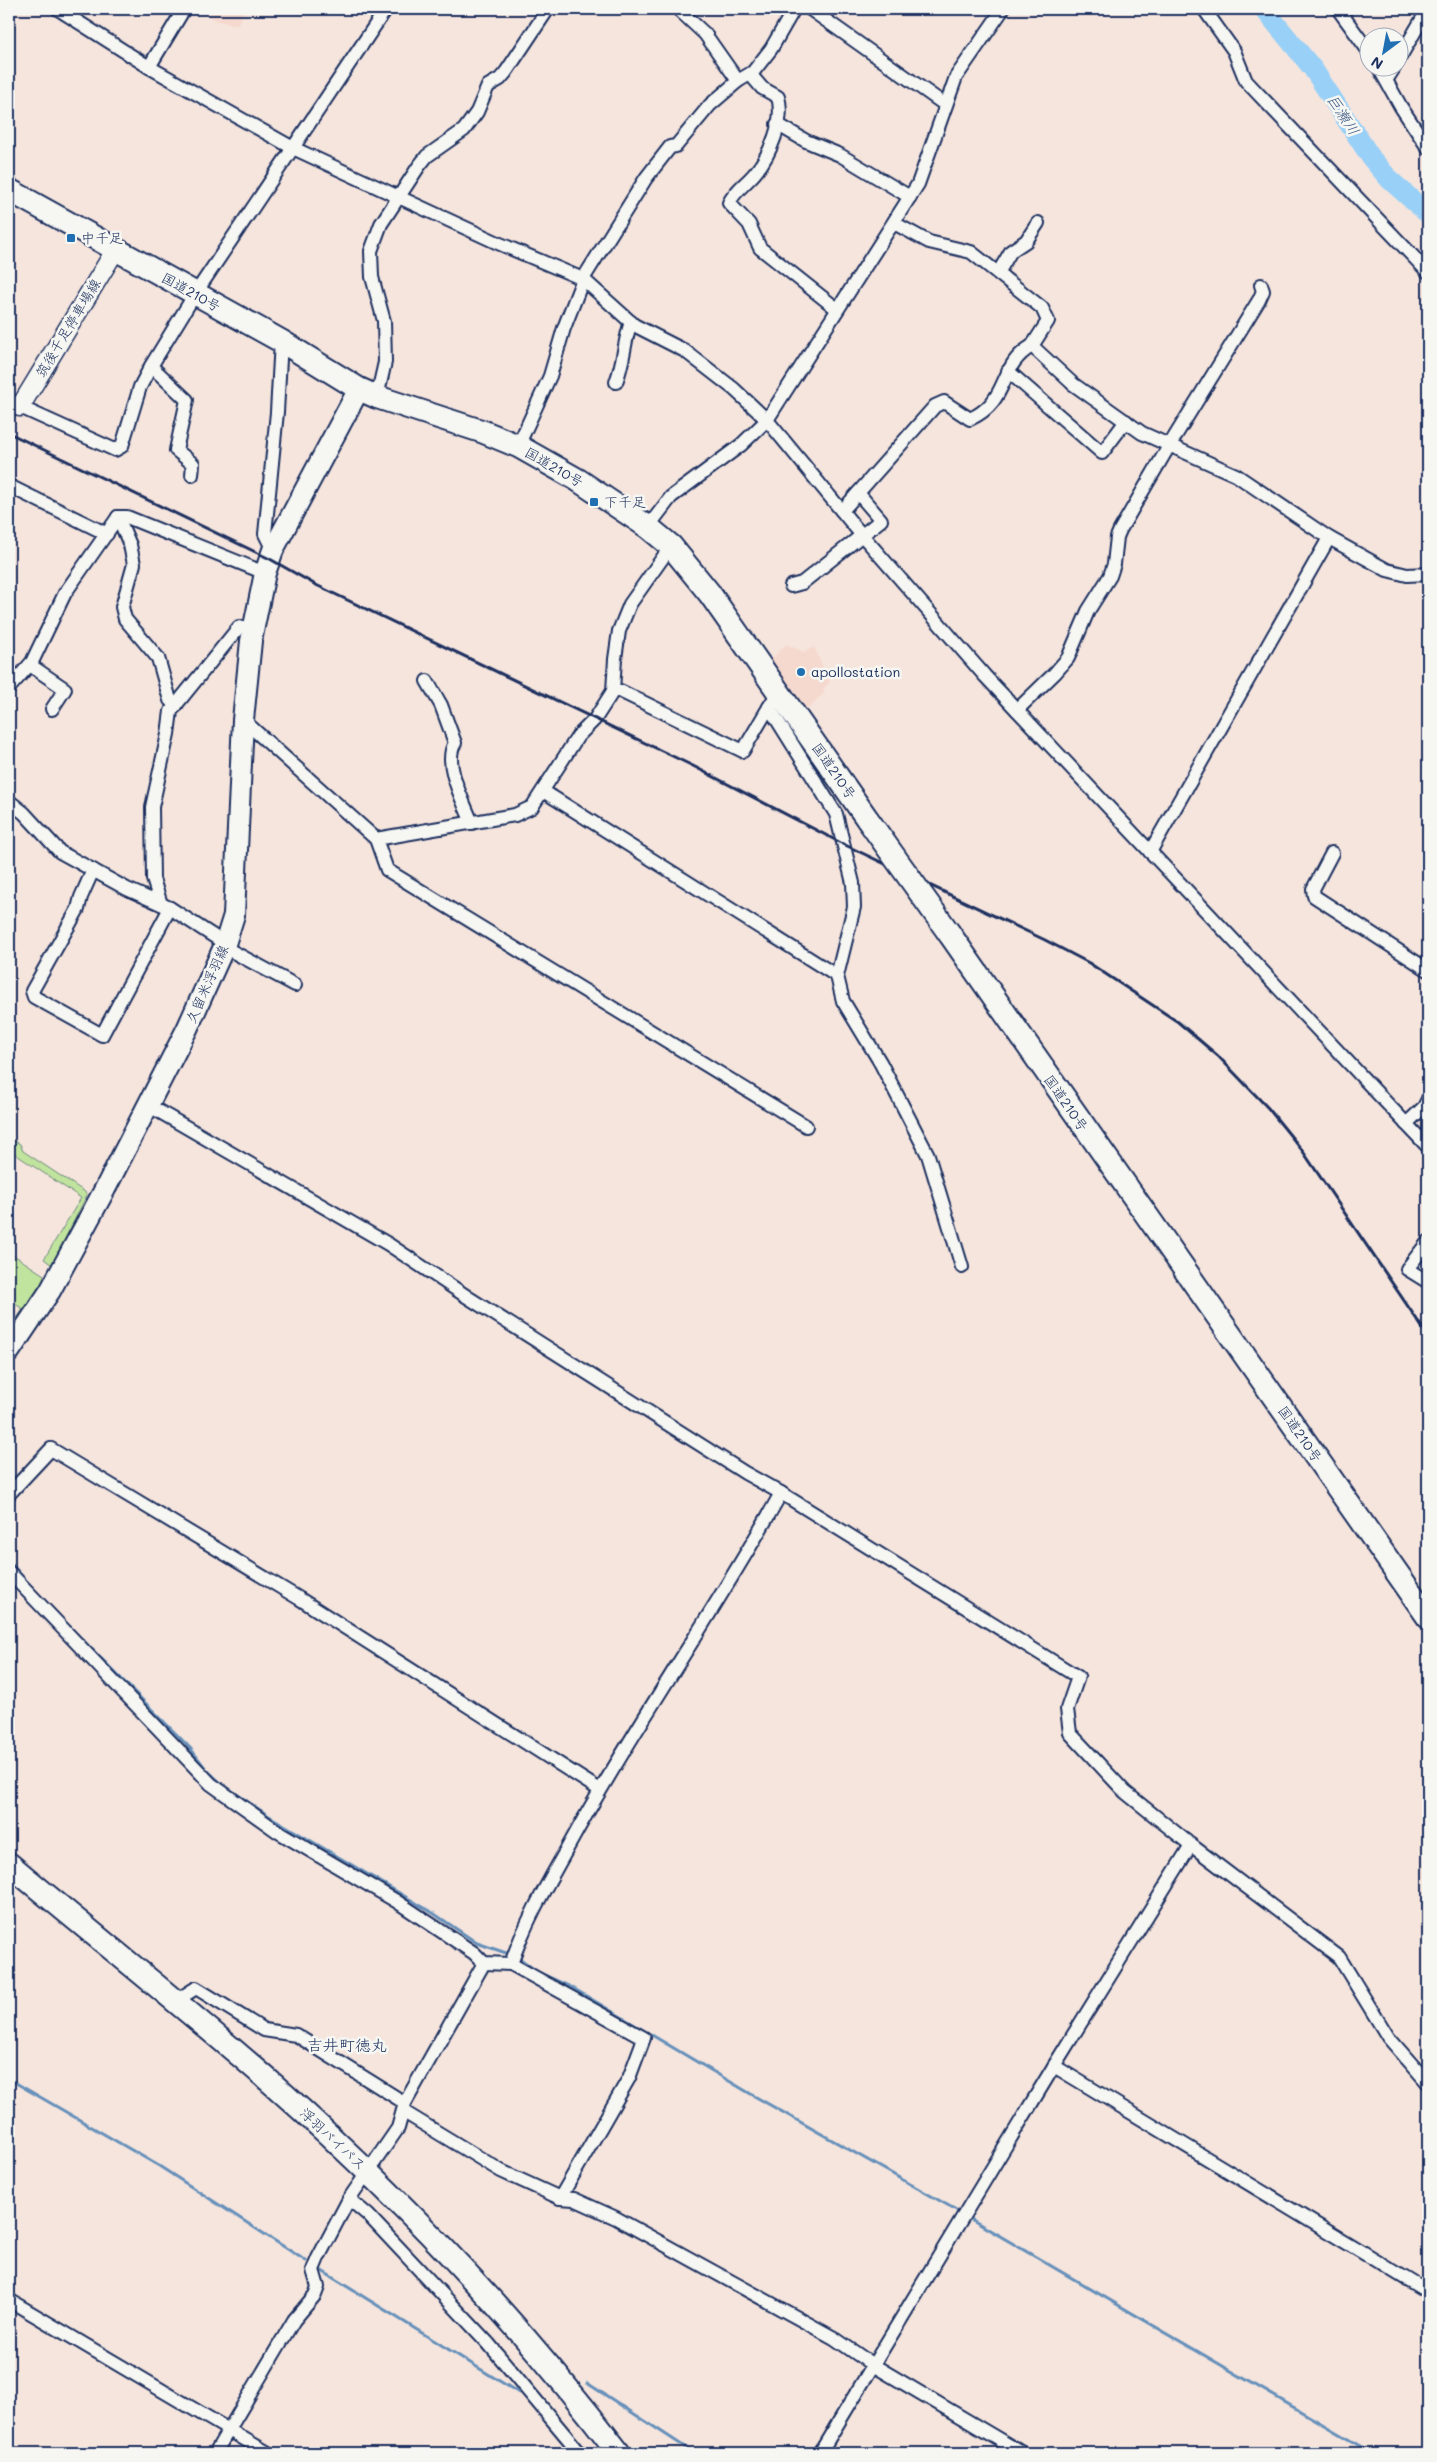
<svg xmlns="http://www.w3.org/2000/svg" width="1437" height="2462" font-family="Mali,'Klee One',sans-serif">
<rect width="100%" height="100%" fill="#f6e5dd"/>
<filter id="ink" filterUnits="userSpaceOnUse"><feTurbulence type="fractalNoise" baseFrequency=".02" numOctaves="2"/><feDisplacementMap in="SourceGraphic" scale="10" xChannelSelector="R" yChannelSelector="G"/><feConvolveMatrix kernelMatrix="1 2 1 2 8 2 1 2 1" color-interpolation-filters="sRGB"/></filter>
<g filter="url(#ink)">
<g fill="#f6d9ce">
<polygon points="195,9 246,9 237,25 218,21"/>
<polygon points="786,644 804,652 814,647 830,682 823,689 825,692 805,712 769,662"/>
</g>
<g fill="#c0e39d" stroke="#6e897e">
<polygon points="9,1137 20,1144 23,1151 85,1192 87,1195 52,1265 44,1259 81,1198 9,1150"/>
<polygon points="9,1252 44,1275 42,1285 9,1339 9,1330 23,1309 9,1300"/>
</g>
<g fill="none" stroke-linecap="round" stroke-linejoin="round">
<g stroke="#6690ba" stroke-width="3">
<polyline points="9,1561 28,1583"/>
<polyline points="62,1619 190,1748 206,1769 222,1784 269,1816 433,1913 477,1943 512,1955"/>
<polyline points="518,1957 536,1971 571,1987 756,2097 958,2211"/>
<polyline points="9,2079 159,2166 306,2261"/>
<polyline points="969,2218 1372,2453"/>
<polyline points="322,2271 519,2393"/>
<polyline points="587,2383 694,2453"/>
</g>
<polyline stroke="#98d0f7" stroke-width="20" points="1264,9 1313,69 1372,159 1390,180 1428,214"/>
<defs>
<g id="street">
<polyline points="58,9 149,67 293,148 498,243 583,279 634,325 685,351 734,389 767,420 855,527 985,676 1428,1147"/>
<polyline points="678,9 705,34 738,81"/>
<polyline points="810,9 944,104"/>
<polyline points="1204,9 1234,51 1246,81 1428,272"/>
<polyline points="1338,9 1370,53"/>
<polyline points="1400,57 1428,9"/>
<polyline points="149,67 184,9"/>
<polyline points="1379,68 1401,107 1428,148"/>
<path d="M 750,74 L 762,88 L 778,97 C 785,120 770,155 755,173 C 746,184 735,190 729,203 L 749,224 L 760,248 L 837,309"/>
<polyline points="1387,79 1394,68"/>
<polyline points="777,124 806,141 840,155 910,197"/>
<polyline points="894,223 929,242 971,252 1042,308 1048,321 1032,346 1073,384 1142,433 1236,475 1329,538 1150,852"/>
<polyline points="998,273 1011,251 1026,241 1038,223"/>
<polyline points="151,366 187,400 176,450 193,464 192,475"/>
<polyline points="1008,371 1102,453 1126,421"/>
<path d="M 616,382 C 624,362 624,341 631,322"/>
<polyline points="377,397 385,362 384,321 372,277 371,251 381,224 419,166 427,156 464,130 477,112 488,86 500,79 506,72 548,9"/>
<polyline points="9,400 20,407 115,450 122,446 140,387 151,366 195,294 386,9"/>
<polyline points="518,446 550,376 564,328 583,279 646,178 670,147 676,146 710,105 738,81 753,72 771,49 794,9"/>
<polyline points="9,486 107,534"/>
<path d="M 842,511 L 935,406 L 944,402 L 970,419 C 1011,400 997,366 1032,346"/>
<polyline points="118,517 130,545 134,564 122,607 125,619 158,658 170,700 176,706"/>
<polyline points="118,517 127,517 265,573"/>
<polyline points="648,527 671,497 741,445 767,420 918,184 956,77 1003,9"/>
<polyline points="1329,538 1387,570 1407,575 1428,574"/>
<polyline points="273,550 265,534 277,412 281,341"/>
<polyline points="791,586 802,583 881,520 858,493"/>
<polyline points="30,665 65,689 52,709"/>
<path d="M 427,681 L 441,705 L 455,743 C 442,763 464,802 472,823"/>
<polyline points="9,688 32,662 65,593 118,517"/>
<polyline points="613,691 620,691 743,751 769,707"/>
<polyline points="779,691 769,707 836,814 853,883 854,907 837,976 843,1001 880,1062 928,1155 962,1267"/>
<polyline points="1017,710 1055,673 1068,658 1088,611 1110,576 1114,564 1117,537 1120,530 1169,446 1259,300 1263,291 1261,285"/>
<polyline points="243,720 376,839 515,815 532,807 578,736 595,719 613,691 615,659 619,631 630,604 671,546"/>
<polyline points="543,791 837,976"/>
<polyline points="9,801 24,813 60,852 127,889 170,908 218,939 224,947 295,985"/>
<polyline points="376,839 387,870 806,1126"/>
<polyline points="1332,853 1313,889 1314,896 1428,970"/>
<polyline points="93,870 81,897 78,909 32,991 34,997 102,1035 170,908"/>
<polyline points="161,904 153,879 152,807 168,734 171,711 239,627 253,630"/>
<polyline points="148,1105 388,1244 469,1298 745,1473 781,1493 1078,1677 1067,1709 1070,1733 1125,1792 1191,1845 1339,1957 1388,2037 1428,2083"/>
<polyline points="1406,1124 1424,1107 1428,1099"/>
<polyline points="1428,1242 1407,1269 1428,1282"/>
<polyline points="9,1494 51,1449 300,1599 600,1790"/>
<polyline points="9,1572 211,1784 277,1831 396,1901 474,1953 484,1963 511,1964 644,2038 629,2078 560,2198"/>
<path d="M 511,1964 C 527,1916 554,1873 578,1829 C 642,1715 718,1607 781,1493"/>
<polyline points="185,1995 196,1988 264,2030 296,2035 405,2103"/>
<polyline points="1054,2066 1428,2292"/>
<polyline points="404,2112 501,2171 560,2198 574,2199 616,2218 834,2338 873,2365 1022,2453"/>
<polyline points="349,2199 368,2215 488,2343 580,2453"/>
<polyline points="9,2300 268,2453"/>
<polyline points="215,2453 294,2320 315,2295 318,2287 313,2270 318,2258 349,2199 398,2128 405,2103 484,1963"/>
<polyline points="820,2453 1054,2066 1191,1845"/>
</g>
<polyline id="secondary" points="20,407 116,249"/>
<polyline id="primary" points="9,1352 50,1291 105,1189 187,1029 224,947 234,915 243,720 251,641 265,573 273,550 359,389"/>
<g id="highway">
<polyline points="9,190 281,341 359,389 377,397 484,432 518,446 578,480 648,527 671,546 710,594 868,820"/>
<polyline points="949,933 1428,1617"/>
<path d="M 9,1864 C 97,1938 188,2009 275,2086 C 400,2197 517,2320 619,2453"/>
</g>
</defs>
<use href="#street" stroke="#1b2f5e" stroke-width="16"/>
<use href="#secondary" stroke="#1b2f5e" stroke-width="21"/>
<use href="#primary" stroke="#1b2f5e" stroke-width="24"/>
<use href="#highway" stroke="#1b2f5e" stroke-width="26"/>
<use href="#street" stroke="#f6f6f2" stroke-width="12"/>
<use href="#secondary" stroke="#f6f6f2" stroke-width="18"/>
<use href="#primary" stroke="#f6f6f2" stroke-width="20"/>
<use href="#highway" stroke="#f6f6f2" stroke-width="22"/>
<polyline stroke="#1b2f5e" stroke-width="3" points="9,433 270,559 314,584 693,766 841,843 1045,940 1089,963 1178,1022 1218,1056 1268,1108 1302,1150 1428,1336"/>
<defs>
<polyline id="highway-bridge" points="868,820 949,933"/>
</defs>
<use href="#highway-bridge" stroke="#1b2f5e" stroke-width="26" stroke-linecap="butt"/>
<use href="#highway-bridge" stroke="#f6f6f2" stroke-width="22"/>
</g>
</g>
<g fill="#1f6fb2" stroke="#f6f6f2" stroke-width="2">
<rect x="66" y="233" width="10" height="10" rx="2.5"/>
<rect x="589" y="497" width="10" height="10" rx="2.5"/>
<circle cx="801" cy="672" r="5"/>
</g>
<g text-anchor="middle" stroke-width="5" stroke-linejoin="round" paint-order="stroke">
<g font-size="14" fill="#1b2f5e" stroke="#f6f6f2" text-anchor="start">
<text x="81" y="243">中千足</text>
<text x="604" y="507">下千足</text>
<text x="811" y="677">apollostation</text>
</g>
<g font-size="14" fill="#1b2f5e" stroke="#f6f6f2">
<text transform="translate(191 292) rotate(29)" y="5">国道210号</text>
<text transform="translate(68 328) rotate(-59)" y="5">筑後千足停車場線</text>
<text transform="translate(554 467) rotate(30)" y="5">国道210号</text>
<text transform="translate(834 771) rotate(55)" y="5">国道210号</text>
<text transform="translate(207 984) rotate(-66)" y="5">久留米浮羽線</text>
<text transform="translate(1066 1103) rotate(55)" y="5">国道210号</text>
<text transform="translate(1300 1434) rotate(55)" y="5">国道210号</text>
<text transform="translate(333 2139) rotate(43)" y="5">浮羽バイパス</text>
</g>
<g font-size="15" font-style="italic" fill="#3a5784" stroke="#f6f6f2">
<text transform="translate(1343 115) rotate(57)" y="5">巨瀬川</text>
</g>
<g font-size="16" fill="#1b2f5e" stroke="#f6f6f2">
<text x="347" y="2051">吉井町徳丸</text>
</g>
</g>
<rect width="1437" height="2462" fill="none" stroke="#f6f6f2" stroke-width="30"/>
<rect x="15" y="15" width="1407" height="2432" fill="none" stroke="#1b2f5e" stroke-width="2" filter="url(#ink)"/>
<g transform="translate(1384 52) rotate(212)"><circle r="24" fill="#f6f6f2" stroke="#9ea6b7"/>
<path d="M0-4L9 19L0 12L-9 19Z" fill="#1f6fb2"/>
<text y="-8" font-size="14" font-weight="bold" text-anchor="middle" fill="#1b2f5e">N</text>
</g>
</svg>
